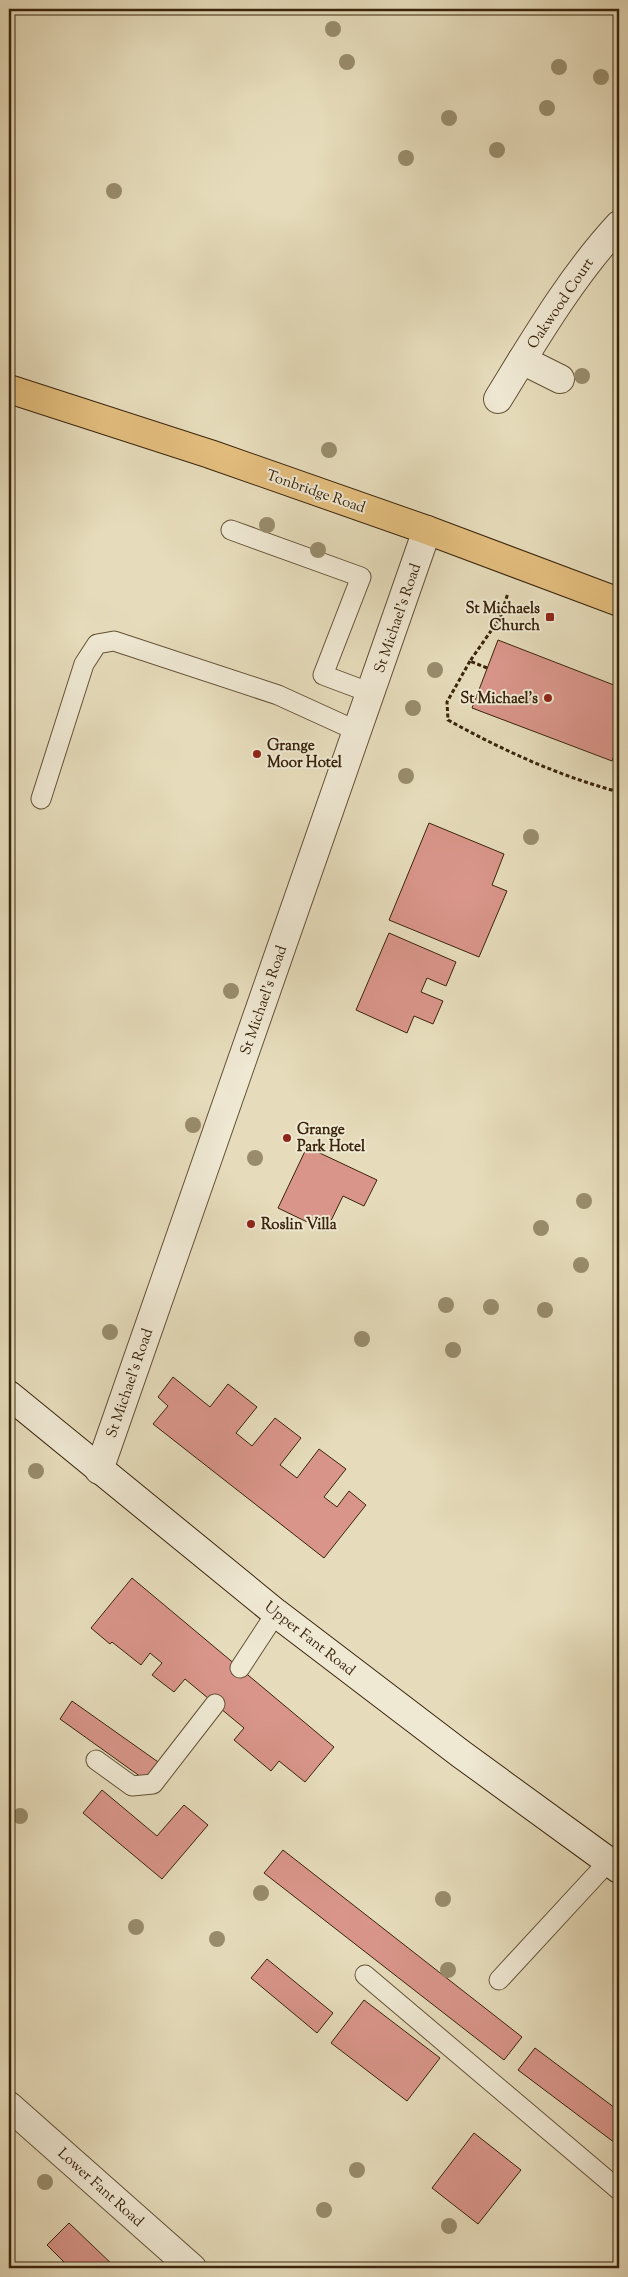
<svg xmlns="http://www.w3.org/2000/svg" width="628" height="2277" font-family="'Sorts Mill Goudy',serif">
<rect width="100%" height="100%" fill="#e6dcbb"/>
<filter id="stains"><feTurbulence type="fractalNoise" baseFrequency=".004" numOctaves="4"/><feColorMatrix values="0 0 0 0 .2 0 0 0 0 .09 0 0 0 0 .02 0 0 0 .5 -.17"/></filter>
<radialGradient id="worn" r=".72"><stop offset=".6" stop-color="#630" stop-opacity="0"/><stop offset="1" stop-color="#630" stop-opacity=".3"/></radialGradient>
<g fill="#d9958a" stroke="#39240b">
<polygon points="498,640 619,687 619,742 612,761 472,708"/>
<polygon points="429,823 504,854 492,885 507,891 479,957 389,920"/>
<polygon points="389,933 456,962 446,986 427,978 421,992 443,1001 433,1024 414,1016 407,1033 356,1010"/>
<polygon points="307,1147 377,1180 364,1206 343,1196 326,1231 278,1208"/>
<polygon points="173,1377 210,1407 228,1384 257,1407 236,1433 252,1446 275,1418 301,1438 280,1465 297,1478 319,1449 346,1469 324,1497 337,1507 349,1491 366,1505 324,1558 153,1424 168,1406 158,1397"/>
<polygon points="132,1578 334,1747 305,1782 279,1761 271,1771 234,1740 244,1728 185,1679 174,1692 152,1675 162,1663 150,1653 141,1665 112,1642 110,1644 91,1628"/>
<polygon points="72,1701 161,1764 148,1782 60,1719"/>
<polygon points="102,1790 157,1836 184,1805 208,1825 162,1879 83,1813"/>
<polygon points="283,1850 522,2037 504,2060 264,1873"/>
<polygon points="267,1959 333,2013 317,2033 251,1978"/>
<polygon points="364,2000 440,2058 407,2101 331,2043"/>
<polygon points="535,2048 619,2111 619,2146 518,2070"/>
<polygon points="474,2133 521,2170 478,2224 432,2188"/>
<polygon points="69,2223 116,2268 70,2268 47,2245"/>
</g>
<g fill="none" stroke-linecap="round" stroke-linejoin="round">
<defs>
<g id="lane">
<polyline points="231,530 361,577 323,675 371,693"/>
<polyline points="41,799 84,664 97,644 114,641 278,695 357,731"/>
<polyline points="240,1668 276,1613"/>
<polyline points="96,1760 132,1786 153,1784 215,1704"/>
<polyline points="365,1975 619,2190"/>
<polyline points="499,1980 608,1862"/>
</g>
<g id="street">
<polyline points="522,360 560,379"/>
<path d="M 498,399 C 535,339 571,277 619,225"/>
<polyline points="99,1470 427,530"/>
<polyline points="9,2106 192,2268"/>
</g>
<polyline id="secondary" points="9,1395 276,1613 461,1754 619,1869"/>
<polyline id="primary" points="9,389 210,454 427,530 619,602"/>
</defs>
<use href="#lane" stroke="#645237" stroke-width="21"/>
<use href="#street" stroke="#645237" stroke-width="30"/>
<use href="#secondary" stroke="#39240b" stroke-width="30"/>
<use href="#primary" stroke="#39240b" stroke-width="30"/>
<g stroke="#39240b" stroke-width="3" stroke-dasharray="4 2.5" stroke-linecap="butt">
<path d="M 470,661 L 447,702 L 448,720 C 502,750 559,776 619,792"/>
<polyline points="487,668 470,661 500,618 508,593"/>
</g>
<use href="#lane" stroke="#efe8d3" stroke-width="19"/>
<use href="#street" stroke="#efe8d3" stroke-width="28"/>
<use href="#secondary" stroke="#efe8d3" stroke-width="28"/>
<use href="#primary" stroke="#e3be7e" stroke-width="28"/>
</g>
<g fill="#988c6c">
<circle cx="333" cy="29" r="8"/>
<circle cx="347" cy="62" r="8"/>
<circle cx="559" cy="67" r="8"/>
<circle cx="601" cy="77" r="8"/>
<circle cx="547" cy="108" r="8"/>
<circle cx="449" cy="118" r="8"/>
<circle cx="497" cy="150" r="8"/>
<circle cx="406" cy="158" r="8"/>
<circle cx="114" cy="191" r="8"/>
<circle cx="582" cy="376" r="8"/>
<circle cx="329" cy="450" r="8"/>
<circle cx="267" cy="525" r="8"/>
<circle cx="318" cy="550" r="8"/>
<circle cx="435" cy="670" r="8"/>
<circle cx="413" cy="708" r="8"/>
<circle cx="406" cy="776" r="8"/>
<circle cx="531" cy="837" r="8"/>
<circle cx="231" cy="991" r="8"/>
<circle cx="193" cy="1125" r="8"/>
<circle cx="255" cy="1158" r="8"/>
<circle cx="584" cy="1201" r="8"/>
<circle cx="541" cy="1228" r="8"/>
<circle cx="581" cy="1265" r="8"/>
<circle cx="446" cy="1305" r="8"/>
<circle cx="491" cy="1307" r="8"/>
<circle cx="545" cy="1310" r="8"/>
<circle cx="110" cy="1332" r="8"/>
<circle cx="362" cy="1339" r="8"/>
<circle cx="453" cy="1350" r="8"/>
<circle cx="36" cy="1471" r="8"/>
<circle cx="20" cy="1816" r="8"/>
<circle cx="261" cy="1893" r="8"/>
<circle cx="443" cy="1899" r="8"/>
<circle cx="136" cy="1927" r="8"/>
<circle cx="217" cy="1939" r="8"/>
<circle cx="448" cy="1970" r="8"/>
<circle cx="357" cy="2170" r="8"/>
<circle cx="45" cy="2182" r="8"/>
<circle cx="324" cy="2210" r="8"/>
<circle cx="449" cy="2226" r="8"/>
</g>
<g fill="#8f2418" stroke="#efe8d3" stroke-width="2">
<rect x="545" y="612" width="10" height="10" rx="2.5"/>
<circle cx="548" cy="698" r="5"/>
<circle cx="257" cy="754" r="5"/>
<circle cx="287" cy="1138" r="5"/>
<circle cx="251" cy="1224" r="5"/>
</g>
<g text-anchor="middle" stroke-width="4" stroke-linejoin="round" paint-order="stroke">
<g font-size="15" fill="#39240b" stroke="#efe8d3">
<text transform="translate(560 303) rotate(-56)" y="5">Oakwood Court</text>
<text transform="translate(316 491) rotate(19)" y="5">Tonbridge Road</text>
<text transform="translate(397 618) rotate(-71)" y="5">St Michael's Road</text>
<text transform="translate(263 1000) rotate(-71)" y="5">St Michael's Road</text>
<text transform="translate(129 1383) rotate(-71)" y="5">St Michael's Road</text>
<text transform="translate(310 1638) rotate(38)" y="5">Upper Fant Road</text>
<text transform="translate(101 2187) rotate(42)" y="5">Lower Fant Road</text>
</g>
<g font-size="15" font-weight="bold" fill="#39240b" stroke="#efe8d3" text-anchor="start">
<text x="540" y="613" text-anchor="end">St Michaels<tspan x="540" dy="17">Church</tspan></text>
<text x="538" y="703" text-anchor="end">St Michael's</text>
<text x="267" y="750">Grange<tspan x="267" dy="17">Moor Hotel</tspan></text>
<text x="297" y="1134">Grange<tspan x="297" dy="17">Park Hotel</tspan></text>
<text x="261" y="1229">Roslin Villa</text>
</g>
</g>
<rect width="628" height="2277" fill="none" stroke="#e6dcbb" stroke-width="30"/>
<rect x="10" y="10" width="608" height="2257" fill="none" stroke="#39240b" stroke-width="2.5"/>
<rect x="15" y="15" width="598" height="2247" fill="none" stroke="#39240b"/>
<rect width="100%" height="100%" filter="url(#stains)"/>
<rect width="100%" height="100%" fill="url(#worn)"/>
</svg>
